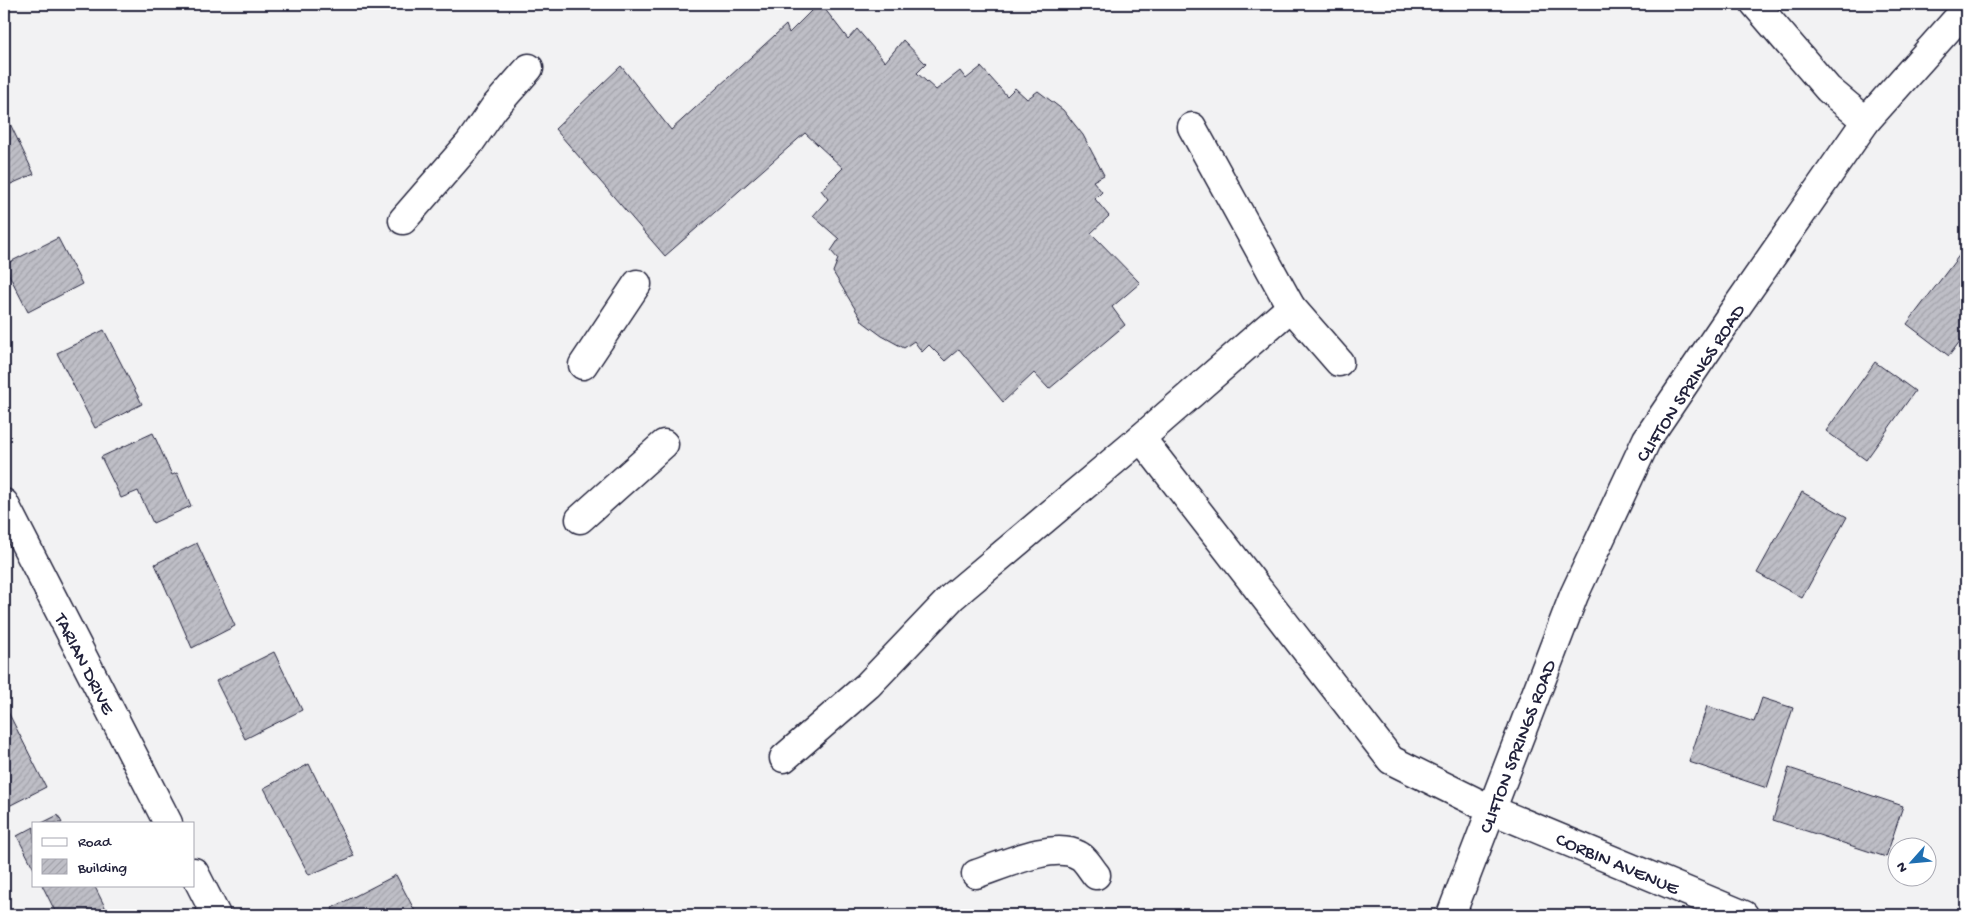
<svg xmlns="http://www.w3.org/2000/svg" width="1970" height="919" font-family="'Gochi Hand',sans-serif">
<defs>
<pattern id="building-hatch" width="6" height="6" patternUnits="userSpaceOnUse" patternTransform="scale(1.25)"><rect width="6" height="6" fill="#bebec6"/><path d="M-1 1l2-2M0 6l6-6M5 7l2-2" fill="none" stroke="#a3a3ab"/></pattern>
</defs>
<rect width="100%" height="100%" fill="#f2f2f3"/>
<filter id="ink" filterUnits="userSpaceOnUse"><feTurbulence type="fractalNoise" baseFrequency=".02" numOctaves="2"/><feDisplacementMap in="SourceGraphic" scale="10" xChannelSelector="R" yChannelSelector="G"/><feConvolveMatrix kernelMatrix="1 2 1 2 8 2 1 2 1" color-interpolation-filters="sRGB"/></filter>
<g filter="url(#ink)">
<g fill="url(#building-hatch)" stroke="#22223b">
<polygon points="818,4 821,4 848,39 857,29 885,62 903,40 926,64 917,73 936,90 960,71 966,79 981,67 1007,96 1015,88 1027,99 1038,91 1063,110 1083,135 1104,175 1093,181 1102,192 1095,199 1109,216 1091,233 1140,283 1112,307 1125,325 1049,389 1034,373 1003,402 959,349 945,361 929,345 922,352 914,341 904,348 882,336 863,322 833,272 838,259 831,251 839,239 813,216 828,199 821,190 843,168 805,133 665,256 555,129 621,66 671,130 786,25 789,33"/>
<polygon points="4,111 34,174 4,187"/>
<polygon points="58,238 82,284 28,312 4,265"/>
<polygon points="1964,249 1966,250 1966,333 1949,356 1907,324"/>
<polygon points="104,330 142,404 95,428 57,353"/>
<polygon points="1875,362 1915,391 1866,460 1826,431"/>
<polygon points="153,433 172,475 177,473 191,506 153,523 138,491 121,498 101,457"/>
<polygon points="1802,492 1847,517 1802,598 1757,573"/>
<polygon points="197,543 235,626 192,648 155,564"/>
<polygon points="274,652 302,710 245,739 216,681"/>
<polygon points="1762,698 1793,708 1767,788 1689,762 1707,706 1754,722"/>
<polygon points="4,704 46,787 5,808 4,805"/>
<polygon points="309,764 354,856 309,875 264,788"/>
<polygon points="1789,768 1903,806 1886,857 1773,820"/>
<polygon points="58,815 62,823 42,823"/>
<polygon points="34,827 34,869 17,836"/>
<polygon points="396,875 417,915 335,915 332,908"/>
<polygon points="42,885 94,885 109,915 57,915"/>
</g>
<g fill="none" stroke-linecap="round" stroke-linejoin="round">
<defs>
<g id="minor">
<polyline points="1755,4 1828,89 1866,121"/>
<polyline points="1192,127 1291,307 1339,362"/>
<polyline points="403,220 469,144 494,108 529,68"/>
<polyline points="583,365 637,284"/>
<polyline points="1141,438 1391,760 1492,810 1744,915"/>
<polyline points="4,503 168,823"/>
<polyline points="580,519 664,444"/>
<polyline points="784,758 868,685 952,597 1141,438 1291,307"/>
<polyline points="194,872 216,915"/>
<path d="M 976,874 C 1001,866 1054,841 1078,855 C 1085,858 1091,869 1096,875"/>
<polyline points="1451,915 1574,595 1647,439 1731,315 1866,121 1966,9"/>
</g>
</defs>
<use href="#minor" stroke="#22223b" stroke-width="31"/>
<use href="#minor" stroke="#fff" stroke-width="28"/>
</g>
</g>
<g text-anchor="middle" stroke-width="4.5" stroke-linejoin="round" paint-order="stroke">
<g font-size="19" fill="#22223b" stroke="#fff">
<text transform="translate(1689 382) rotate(-57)" y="7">CLIFTON SPRINGS ROAD</text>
<text transform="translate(86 663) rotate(63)" y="7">TARIAN DRIVE</text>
<text transform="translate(1516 746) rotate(-69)" y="7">CLIFTON SPRINGS ROAD</text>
<text transform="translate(1618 862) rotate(23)" y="7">CORBIN AVENUE</text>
</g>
</g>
<rect width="1970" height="919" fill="none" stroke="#fff" stroke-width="20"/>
<rect x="10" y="10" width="1950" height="899" fill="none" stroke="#22223b" stroke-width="2" filter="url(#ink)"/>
<rect x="32" y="822" width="162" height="65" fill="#ffffff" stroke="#a7a7b1"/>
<rect x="42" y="838" width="25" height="8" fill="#ffffff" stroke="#a7a7b1"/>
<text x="78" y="846" font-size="15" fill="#22223b">Road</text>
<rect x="42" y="859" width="25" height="15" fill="url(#building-hatch)" stroke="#a7a7b1"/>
<text x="78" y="872" font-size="15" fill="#22223b">Building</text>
<g transform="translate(1912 862) rotate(243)"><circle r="24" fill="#ffffff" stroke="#a7a7b1"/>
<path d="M0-4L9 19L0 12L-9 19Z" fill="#1f6fb2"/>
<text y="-8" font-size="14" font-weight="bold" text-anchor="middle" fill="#22223b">N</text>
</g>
</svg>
